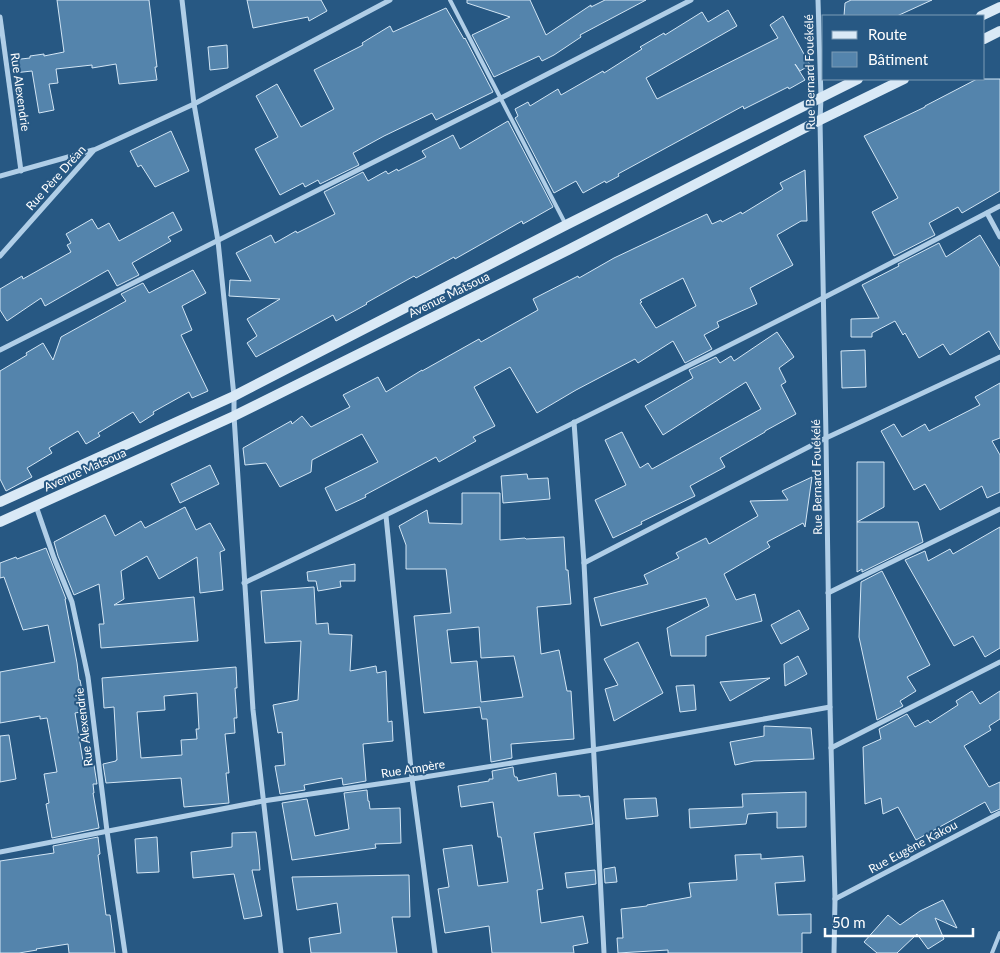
<svg xmlns="http://www.w3.org/2000/svg" width="1000" height="953" font-family="Lato,sans-serif">
<rect width="100%" height="100%" fill="#275883"/>
<g fill="#5484ac" stroke="#d3e6f5" fill-rule="evenodd">
<polygon points="57,0 149,0 157,67 155,67 157,80 119,84 116,64 92,68 92,65 56,69 58,83 49,84 54,110 39,113 32,71 14,73 12,60 30,58 30,56 44,54 44,56 64,52"/>
<polygon points="247,0 321,0 327,11 309,21 308,17 253,28"/>
<polygon points="467,0 530,0 546,35 591,5 591,7 605,0 646,0 580,35 581,37 554,55 542,61 539,56 494,77 472,35 510,17 467,3"/>
<polygon points="851,0 932,0 897,16 844,16 845,3"/>
<polygon points="446,8 464,39 465,38 493,92 436,120 432,113 384,136 353,153 359,165 320,184 318,180 305,187 303,183 280,195 255,149 278,137 256,96 277,84 301,127 334,109 314,70 363,45 362,43 390,26 393,32"/>
<polygon points="728,10 737,26 646,78 657,99 778,38 770,25 783,16 810,65 800,71 795,64 805,80 789,89 788,87 744,109 743,106 618,174 619,176 606,183 605,181 583,193 576,181 554,193 515,118 518,116 515,109 528,102 530,106 558,89 561,95 603,71 604,73 642,49 640,47 664,33 665,35 702,12 708,22"/>
<polygon points="227,45 228,68 210,70 208,47"/>
<polygon points="977,79 1000,79 1000,191 962,213 958,207 929,223 935,235 894,256 872,212 898,198 864,136 925,107 925,106"/>
<polygon points="508,121 553,207 523,224 522,221 455,259 454,257 416,278 414,276 366,303 367,304 336,321 333,315 256,357 247,343 257,336 247,319 280,299 229,296 230,280 251,281 236,253 271,235 275,243 296,231 297,233 335,214 324,192 363,172 368,181 386,171 388,174 397,169 398,171 426,157 422,151 453,135 460,149"/>
<polygon points="171,131 189,171 155,187 141,165 138,167 130,151"/>
<path d="M 805,170 L 807,221 L 801,221 L 777,235 L 793,265 L 750,288 L 757,304 L 717,322 L 719,327 L 704,335 L 712,349 L 685,363 L 673,341 L 638,363 L 635,359 L 576,390 L 537,413 L 510,367 L 474,387 L 495,426 L 473,437 L 476,441 L 439,462 L 436,457 L 365,495 L 366,497 L 336,511 L 325,488 L 378,462 L 362,434 L 312,460 L 311,472 L 280,487 L 266,463 L 245,465 L 243,448 L 291,421 L 292,424 L 302,416 L 311,427 L 350,407 L 343,395 L 378,377 L 386,392 L 422,370 L 422,371 L 479,339 L 481,342 L 538,310 L 533,299 L 578,276 L 579,278 L 614,258 L 707,214 L 712,224 L 721,220 L 722,222 L 741,212 L 742,214 L 783,189 L 780,183 ZM 683,278 L 696,306 L 656,328 L 640,303 L 642,302 L 640,300 Z"/>
<polygon points="173,212 182,230 168,237 171,241 132,263 139,275 117,286 108,270 45,306 41,298 7,321 0,310 0,289 22,276 23,279 71,252 67,245 71,243 66,234 92,219 98,229 109,223 119,241"/>
<polygon points="980,235 1000,268 1000,350 989,331 950,355 943,344 919,358 905,333 903,335 895,321 872,333 872,337 851,337 851,319 879,318 862,285 899,266 898,264 939,243 946,257"/>
<polygon points="193,270 206,293 182,306 192,330 181,335 208,391 192,398 189,392 153,412 154,414 140,423 133,412 98,433 100,436 86,444 78,431 49,448 52,453 27,468 32,477 6,491 0,479 0,371 27,355 26,353 43,343 53,360 61,337 126,301 121,294 143,283 149,293"/>
<polygon points="777,332 794,357 779,368 786,382 781,385 796,414 765,431 765,432 720,458 725,467 690,486 695,496 641,522 642,524 613,538 595,500 626,485 605,440 622,432 640,468 648,463 652,469 761,409 746,382 663,435 645,406 693,378 689,370 716,357 720,363 731,356 734,361"/>
<polygon points="865,350 866,387 842,388 841,351"/>
<polygon points="1000,383 1000,438 992,441 1000,455 1000,492 987,498 982,486 940,510 925,484 914,490 881,431 894,424 902,437 925,424 929,431 980,405 975,397"/>
<polygon points="857,462 884,462 884,507 857,522"/>
<polygon points="210,465 219,484 180,503 171,484"/>
<polygon points="527,474 528,479 548,478 550,499 503,503 501,476"/>
<polygon points="812,477 805,527 803,523 767,542 770,547 724,574 736,600 755,594 762,621 706,636 706,656 671,656 667,628 709,606 706,598 601,626 594,598 648,584 644,575 679,558 676,553 706,538 709,544 758,516 750,501 788,500 782,491"/>
<path d="M 462,493 L 500,493 L 500,540 L 525,538 L 526,539 L 564,537 L 566,570 L 568,570 L 571,604 L 537,607 L 541,654 L 559,650 L 567,691 L 571,691 L 574,739 L 511,744 L 512,758 L 491,762 L 487,719 L 482,719 L 480,707 L 424,713 L 414,616 L 451,613 L 446,569 L 406,569 L 406,545 L 399,526 L 427,510 L 429,523 L 462,524 ZM 479,627 L 481,658 L 514,656 L 523,697 L 481,702 L 477,661 L 451,663 L 447,630 Z"/>
<polygon points="185,507 196,530 210,523 225,550 220,552 223,590 200,593 197,557 159,579 147,556 121,571 124,599 114,605 194,597 198,641 101,648 99,624 104,624 99,584 74,595 58,556 54,542 105,515 115,536 141,521 145,528"/>
<polygon points="857,522 918,522 923,542 862,572 862,569 857,572"/>
<polygon points="1000,527 1000,648 985,657 973,636 954,646 905,560 925,551 928,561 950,549 953,554"/>
<polygon points="46,548 66,599 65,599 77,663 79,680 80,680 86,711 75,713 84,767 94,765 97,784 93,784 94,793 93,793 99,828 52,838 46,804 49,803 44,774 57,772 47,718 40,719 40,716 0,723 0,672 55,662 48,625 23,630 4,577 0,578 0,563 16,557 17,559"/>
<polygon points="355,564 355,581 340,581 341,587 318,591 316,581 308,581 307,572"/>
<polygon points="882,571 930,665 907,677 916,691 900,701 903,706 877,720 859,637 861,582"/>
<polygon points="314,587 316,624 328,623 329,634 352,635 350,671 376,666 377,673 386,671 388,722 392,721 393,741 363,744 366,781 343,785 342,778 304,785 305,790 280,794 275,766 285,765 282,732 278,733 273,705 298,700 301,641 265,643 261,591"/>
<polygon points="799,610 809,629 781,644 771,625"/>
<polygon points="638,642 663,693 614,721 605,689 618,685 604,659"/>
<polygon points="798,656 807,674 785,686 784,664"/>
<path d="M 236,667 L 237,688 L 235,688 L 237,718 L 234,718 L 235,733 L 225,734 L 229,773 L 226,773 L 229,803 L 184,807 L 181,778 L 106,783 L 103,764 L 116,761 L 116,760 L 117,760 L 114,707 L 104,708 L 102,678 ZM 197,693 L 199,729 L 196,729 L 197,739 L 181,740 L 182,755 L 141,758 L 137,712 L 165,710 L 164,696 Z"/>
<polygon points="770,678 730,701 720,682"/>
<polygon points="694,685 696,710 680,712 676,686"/>
<polygon points="972,691 980,704 1000,691 1000,719 989,726 991,730 964,746 989,787 1000,782 1000,809 991,813 985,802 916,840 898,807 883,814 881,798 865,804 863,747 881,739 879,729 907,714 915,727 928,720 930,723 958,705 956,701"/>
<polygon points="764,726 811,728 814,759 754,761 735,765 730,742 764,736"/>
<polygon points="9,735 16,779 0,782 0,736"/>
<polygon points="513,767 514,775 515,777 517,777 518,781 556,773 558,796 580,795 580,797 589,796 593,824 534,833 543,889 537,890 541,923 583,916 588,943 573,946 574,953 492,953 489,926 445,933 438,889 449,887 443,849 472,845 478,886 508,882 501,837 498,837 493,802 461,807 458,786 489,781 489,779 493,779 492,771"/>
<polygon points="367,790 368,801 369,801 370,809 400,808 401,843 375,844 376,848 292,860 282,803 307,799 315,836 349,829 344,793"/>
<polygon points="806,792 806,827 777,828 777,812 748,814 746,824 690,828 689,809 743,807 742,794"/>
<polygon points="656,798 658,816 626,819 624,799"/>
<polygon points="256,832 259,856 260,870 252,870 262,916 244,919 234,874 193,878 191,852 232,847 232,833"/>
<polygon points="98,837 100,854 98,855 106,915 110,915 115,953 69,953 68,944 36,949 37,950 19,953 0,953 0,861 54,853 53,846"/>
<polygon points="157,837 159,872 137,873 135,839"/>
<polygon points="761,854 761,859 803,856 805,881 775,883 778,915 811,914 811,933 802,933 802,953 668,953 668,950 618,953 617,938 623,938 621,909 647,906 647,905 691,897 689,883 737,880 735,855"/>
<polygon points="615,867 617,882 605,883 604,869"/>
<polygon points="595,870 596,884 567,888 565,873"/>
<polygon points="409,875 410,917 392,917 397,953 311,953 309,938 341,933 337,903 297,910 292,877"/>
<polygon points="943,900 957,928 935,918 944,939 928,949 917,934 897,953 877,953 864,942 888,915 900,925 920,911"/>
</g>
<g fill="none" stroke-linecap="round" stroke-linejoin="round">
<g stroke="#b0cee7" stroke-width="4">
<polyline points="450,0 566,225"/>
<polyline points="992,953 1000,933"/>
</g>
<g stroke="#b0cee7" stroke-width="5">
<polyline points="182,0 194,104 218,241 234,396 234,416 253,710 281,953"/>
<polyline points="818,0 821,98 820,120 826,438 830,707 835,899 834,953"/>
<polyline points="0,17 21,171"/>
<polyline points="0,176 93,150"/>
<polyline points="987,213 1000,237"/>
<polyline points="0,256 94,150 194,104 390,0"/>
<polyline points="0,350 501,98 691,0"/>
<polyline points="574,422 584,563 604,953"/>
<polyline points="36,506 54,558 72,602 88,677 107,831 125,953"/>
<polyline points="386,516 412,779 435,953"/>
<polyline points="584,563 826,438 1000,357"/>
<path d="M 244,583 C 438,491 631,395 823,298 C 882,268 941,237 1000,206"/>
<polyline points="828,593 1000,509"/>
<polyline points="831,748 1000,662"/>
<polyline points="0,852 263,801 412,779 593,750 830,707"/>
<polyline points="835,899 1000,813"/>
</g>
<g stroke="#d9e9f6" stroke-width="10">
<polyline points="981,16 1000,7"/>
<polyline points="984,39 1000,31"/>
<polyline points="0,502 234,396 566,225 858,79"/>
<polyline points="0,522 234,416 568,250 820,120 904,79"/>
</g>
</g>
<g text-anchor="middle" stroke-width="4" stroke-linejoin="round" paint-order="stroke">
<g font-size="12" fill="#fff" stroke="#275883">
<text transform="translate(810 72) rotate(-91)" y="4">Rue Bernard Fouékélé</text>
<text transform="translate(20 92) rotate(82)" y="4">Rue Alexendrie</text>
<text transform="translate(56 178) rotate(-48)" y="4">Rue Père Dréan</text>
<text transform="translate(449 295) rotate(-26)" y="4">Avenue Matsoua</text>
<text transform="translate(85 470) rotate(-24)" y="4">Avenue Matsoua</text>
<text transform="translate(817 477) rotate(-91)" y="4">Rue Bernard Fouékélé</text>
<text transform="translate(84 727) rotate(-97)" y="4">Rue Alexendrie</text>
<text transform="translate(413 769) rotate(-9)" y="4">Rue Ampère</text>
<text transform="translate(913 847) rotate(-28)" y="4">Rue Eugène Kakou</text>
</g>
</g>
<rect x="822" y="15" width="162" height="65" fill="#275883" stroke="#7d9bb5"/>
<rect x="832" y="31" width="25" height="8" fill="#d9e9f6" stroke="#7d9bb5"/>
<text x="868" y="40" font-size="15" fill="#ffffff">Route</text>
<rect x="832" y="52" width="25" height="15" fill="#5484ac" stroke="#7d9bb5"/>
<text x="868" y="65" font-size="15" fill="#ffffff">Bâtiment</text>
<path d="M825 928v8h148v-8" fill="none" stroke="#ffffff" stroke-width="2.5"/>
<text x="832" y="928" font-size="15" fill="#ffffff" stroke="#275883" stroke-width="4" paint-order="stroke">50 m</text>
</svg>
